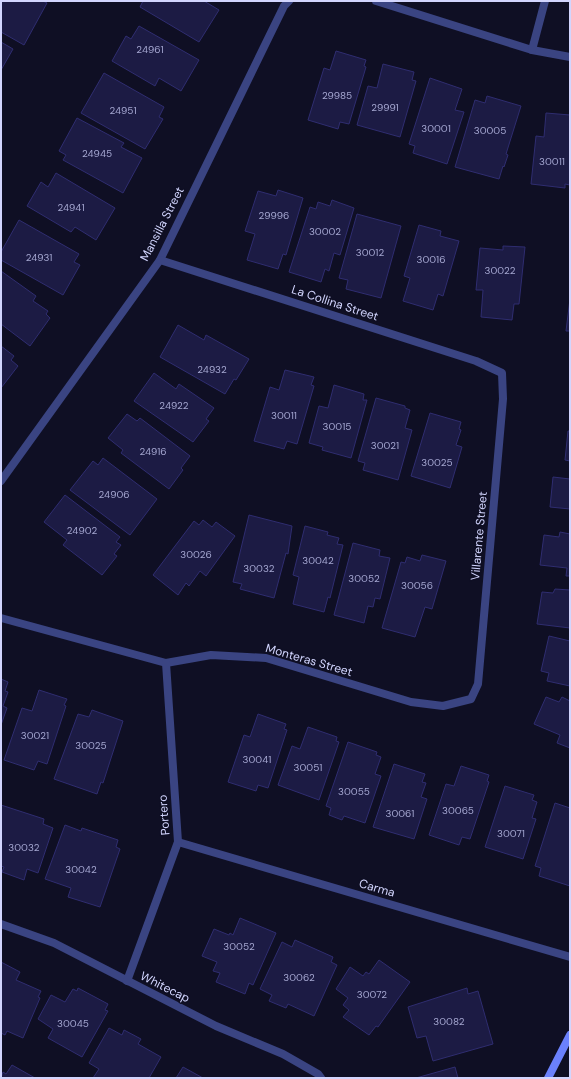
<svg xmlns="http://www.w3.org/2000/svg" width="571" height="1079" font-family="'DM Sans',sans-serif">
<rect width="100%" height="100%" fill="#0f0f24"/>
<g fill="#1c1b44" stroke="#2f2d70">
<polygon points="1,1 43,1 47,3 24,45 1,32"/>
<polygon points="143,1 204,1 219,10 199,42 140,7"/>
<polygon points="139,26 199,60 181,91 159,78 155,86 112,61 126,36 131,39"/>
<polygon points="1,42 13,49 1,70"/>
<polygon points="336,51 366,60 364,66 366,67 349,124 340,122 338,129 308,120 324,68 330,70"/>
<polygon points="383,64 414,72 412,80 416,81 400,137 357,125 368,86 377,88"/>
<polygon points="104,73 164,107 159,117 163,119 145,149 81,113"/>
<polygon points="430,78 462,89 455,110 464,112 447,164 413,153 415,146 409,144"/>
<polygon points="487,96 521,106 506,154 508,155 504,167 503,166 499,179 455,167 475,100 485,103"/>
<polygon points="546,113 570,115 570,185 565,184 565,188 531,184 536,136 544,137"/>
<polygon points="77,118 124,143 121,147 142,158 123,193 63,160 66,155 59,151"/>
<polygon points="56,173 115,208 96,240 75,227 71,232 27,206 41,182 48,187"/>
<polygon points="278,190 303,198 286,255 283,254 278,269 247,260 255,234 245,231 258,191 276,196"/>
<polygon points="332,200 354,208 340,255 334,253 329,271 325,269 321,282 289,272 310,207 316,209 318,202 330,206"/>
<polygon points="357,214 401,226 381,298 346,289 348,280 339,278"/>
<polygon points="19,220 79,254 74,262 80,265 63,295 1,260 1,252"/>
<polygon points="419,225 441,231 440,236 459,241 443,296 438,294 433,310 403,301 410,278 404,276"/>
<polygon points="503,246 525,247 519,304 514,304 512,320 481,317 483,290 476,290 480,248 503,250"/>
<polygon points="1,271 36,296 33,301 48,311 46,314 50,318 30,346 1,324"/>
<polygon points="570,299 570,331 566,331"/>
<polygon points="178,325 204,340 206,335 249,359 236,380 234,379 225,394 160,357"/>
<polygon points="1,346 14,356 11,360 18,366 1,388"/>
<polygon points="285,370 314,377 311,385 314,386 297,444 287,441 284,449 254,441 270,387 279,390"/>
<polygon points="154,373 176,389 179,384 214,408 206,419 209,421 193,442 134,401"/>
<polygon points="334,385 364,394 363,400 367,400 351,458 322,450 323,447 309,443 319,406 328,408"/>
<polygon points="376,398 405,406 405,408 410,410 405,428 412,430 398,480 363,470 365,463 358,461"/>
<polygon points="430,413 461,422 459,429 461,430 456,445 462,447 450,488 411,476"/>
<polygon points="127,414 137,421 140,418 190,456 181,468 183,470 169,489 121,453 123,450 108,438"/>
<polygon points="568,431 570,431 570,461 565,460"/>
<polygon points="103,458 157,499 130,535 70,490 93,461 98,465"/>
<polygon points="553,477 570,479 570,509 550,507"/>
<polygon points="65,495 120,537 116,542 121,545 114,554 117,556 102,575 63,545 67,540 44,522"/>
<polygon points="249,515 292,526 288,554 286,553 274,598 240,589 242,584 233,582"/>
<polygon points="203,520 212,527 216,522 235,536 206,576 200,571 189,586 186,583 178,595 153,575 194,521 199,525"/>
<polygon points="305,526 328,532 327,535 339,538 337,544 343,545 330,598 328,597 324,612 293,604 299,577 293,575"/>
<polygon points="560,532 570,534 570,576 566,576 567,568 540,565 544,535 559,537"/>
<polygon points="353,543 380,550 379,556 390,558 380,599 375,598 373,607 368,606 364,623 334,615"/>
<polygon points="422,555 446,561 432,609 425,607 415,637 382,628 401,562 405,563 407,557 420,561"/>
<polygon points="555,589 570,590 570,628 537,624 542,592 553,593"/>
<polygon points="549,636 570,641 570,686 547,681 549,673 541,671"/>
<polygon points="1,679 8,682 5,691 8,692 3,706 7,708 1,725"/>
<polygon points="39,690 67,699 64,705 66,706 47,764 38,761 34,770 4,760 22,708 32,711"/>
<polygon points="546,697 559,702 562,697 570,701 570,748 557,743 560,735 534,724"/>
<polygon points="92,710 123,721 103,783 101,782 97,794 54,779 78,714 89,717"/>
<polygon points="258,714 286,724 284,729 287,730 268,788 258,785 256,791 228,782 244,735 250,737"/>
<polygon points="308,727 337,737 336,741 339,742 319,800 278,785 292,746 300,749"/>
<polygon points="348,742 377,752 376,755 381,757 375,774 381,776 365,823 344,816 342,820 329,815 331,808 326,806"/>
<polygon points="394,764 425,774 422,782 426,783 421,797 427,799 414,839 373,827"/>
<polygon points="461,766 489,775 487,781 489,782 470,839 462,837 459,845 429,835 446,784 454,786"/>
<polygon points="505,786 534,795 532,800 537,802 532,818 536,819 523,859 485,847"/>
<polygon points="555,803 570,808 570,886 539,876 541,868 535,866"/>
<polygon points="1,805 44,819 43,824 53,828 38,873 27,869 24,880 2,872 4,867 1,866"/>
<polygon points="65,825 81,831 82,828 118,840 116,847 120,849 100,907 68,897 71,888 45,879"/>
<polygon points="240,918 276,933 253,985 249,983 245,994 216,982 220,973 213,971 217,962 202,956 214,929 229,935 230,933 233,935"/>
<polygon points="295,940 333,957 331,962 337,965 314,1016 288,1004 286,1008 269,1001 272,995 260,989 282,942 292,947"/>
<polygon points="379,960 410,982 378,1027 376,1026 369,1035 343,1017 349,1010 343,1005 348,998 336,989 350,967 363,976 366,972 369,974"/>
<polygon points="1,962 20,972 16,980 41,991 38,997 40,998 23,1038 7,1031 5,1035 1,1033"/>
<polygon points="78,988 108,1004 105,1010 108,1011 82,1057 48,1038 53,1029 38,1019 51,995 65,1002 73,989 77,991"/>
<polygon points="467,988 468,994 478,991 493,1044 433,1061 426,1036 417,1038 408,1007"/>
<polygon points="109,1028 122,1035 124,1030 141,1039 138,1044 161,1057 149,1078 93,1078 99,1069 89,1063"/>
<polygon points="12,1065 35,1078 1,1078 3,1072 6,1074"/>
<polygon points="183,1067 203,1078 176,1078"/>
<polygon points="455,1067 458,1078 416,1078"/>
</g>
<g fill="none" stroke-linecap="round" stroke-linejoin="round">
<g stroke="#3a4482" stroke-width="8">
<polyline points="376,1 532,50 570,57"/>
<polyline points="532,50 545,1"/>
<polyline points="1,481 160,260 284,6 289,1"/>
<polyline points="1,618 166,663 211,655 266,658 411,702 443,706 471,699 478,684 503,399 502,373 476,361 160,260"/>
<polyline points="178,842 570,957"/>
<polyline points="1,924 54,943 216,1026 283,1054 318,1074 321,1078"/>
<polyline points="127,981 178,842 166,663"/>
</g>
<polyline stroke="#6b81fc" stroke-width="8" points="548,1078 570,1035"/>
</g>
<g text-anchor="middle" stroke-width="3" stroke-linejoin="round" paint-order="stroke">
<g font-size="10" fill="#a4a6d0">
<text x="150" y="53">24961</text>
<text x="337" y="99">29985</text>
<text x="385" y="111">29991</text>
<text x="123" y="114">24951</text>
<text x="436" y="132">30001</text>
<text x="490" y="134">30005</text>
<text x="97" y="157">24945</text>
<text x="552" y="165">30011</text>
<text x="71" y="211">24941</text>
<text x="274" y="219">29996</text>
<text x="325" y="235">30002</text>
<text x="370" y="256">30012</text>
<text x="39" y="261">24931</text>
<text x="431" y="263">30016</text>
<text x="500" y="274">30022</text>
<text x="212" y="373">24932</text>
<text x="174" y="409">24922</text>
<text x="284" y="419">30011</text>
<text x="337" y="430">30015</text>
<text x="385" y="449">30021</text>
<text x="153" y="455">24916</text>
<text x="437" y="466">30025</text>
<text x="114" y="498">24906</text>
<text x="82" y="534">24902</text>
<text x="196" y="558">30026</text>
<text x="318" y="564">30042</text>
<text x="259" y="572">30032</text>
<text x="364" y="582">30052</text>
<text x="417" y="589">30056</text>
<text x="35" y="739">30021</text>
<text x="91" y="749">30025</text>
<text x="257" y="763">30041</text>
<text x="308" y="771">30051</text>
<text x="354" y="795">30055</text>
<text x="458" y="814">30065</text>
<text x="400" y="817">30061</text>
<text x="511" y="837">30071</text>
<text x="24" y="851">30032</text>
<text x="81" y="873">30042</text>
<text x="239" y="950">30052</text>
<text x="299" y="981">30062</text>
<text x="372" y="998">30072</text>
<text x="449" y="1025">30082</text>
<text x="73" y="1027">30045</text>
</g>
<g font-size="12" fill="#d2d5fe" stroke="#0f0f24">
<text transform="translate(162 224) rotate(-63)" y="4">Mansilla Street</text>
<text transform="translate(335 303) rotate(18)" y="4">La Collina Street</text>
<text transform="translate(479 536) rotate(-85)" y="4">Villarente Street</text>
<text transform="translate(309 660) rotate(16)" y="4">Monteras Street</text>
<text transform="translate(164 815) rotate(-94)" y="4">Portero</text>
<text transform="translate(377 888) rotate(16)" y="4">Carma</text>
<text transform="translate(165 987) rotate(27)" y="4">Whitecap</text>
</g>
</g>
<rect width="571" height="1079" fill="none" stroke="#d2d5fe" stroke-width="4"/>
</svg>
